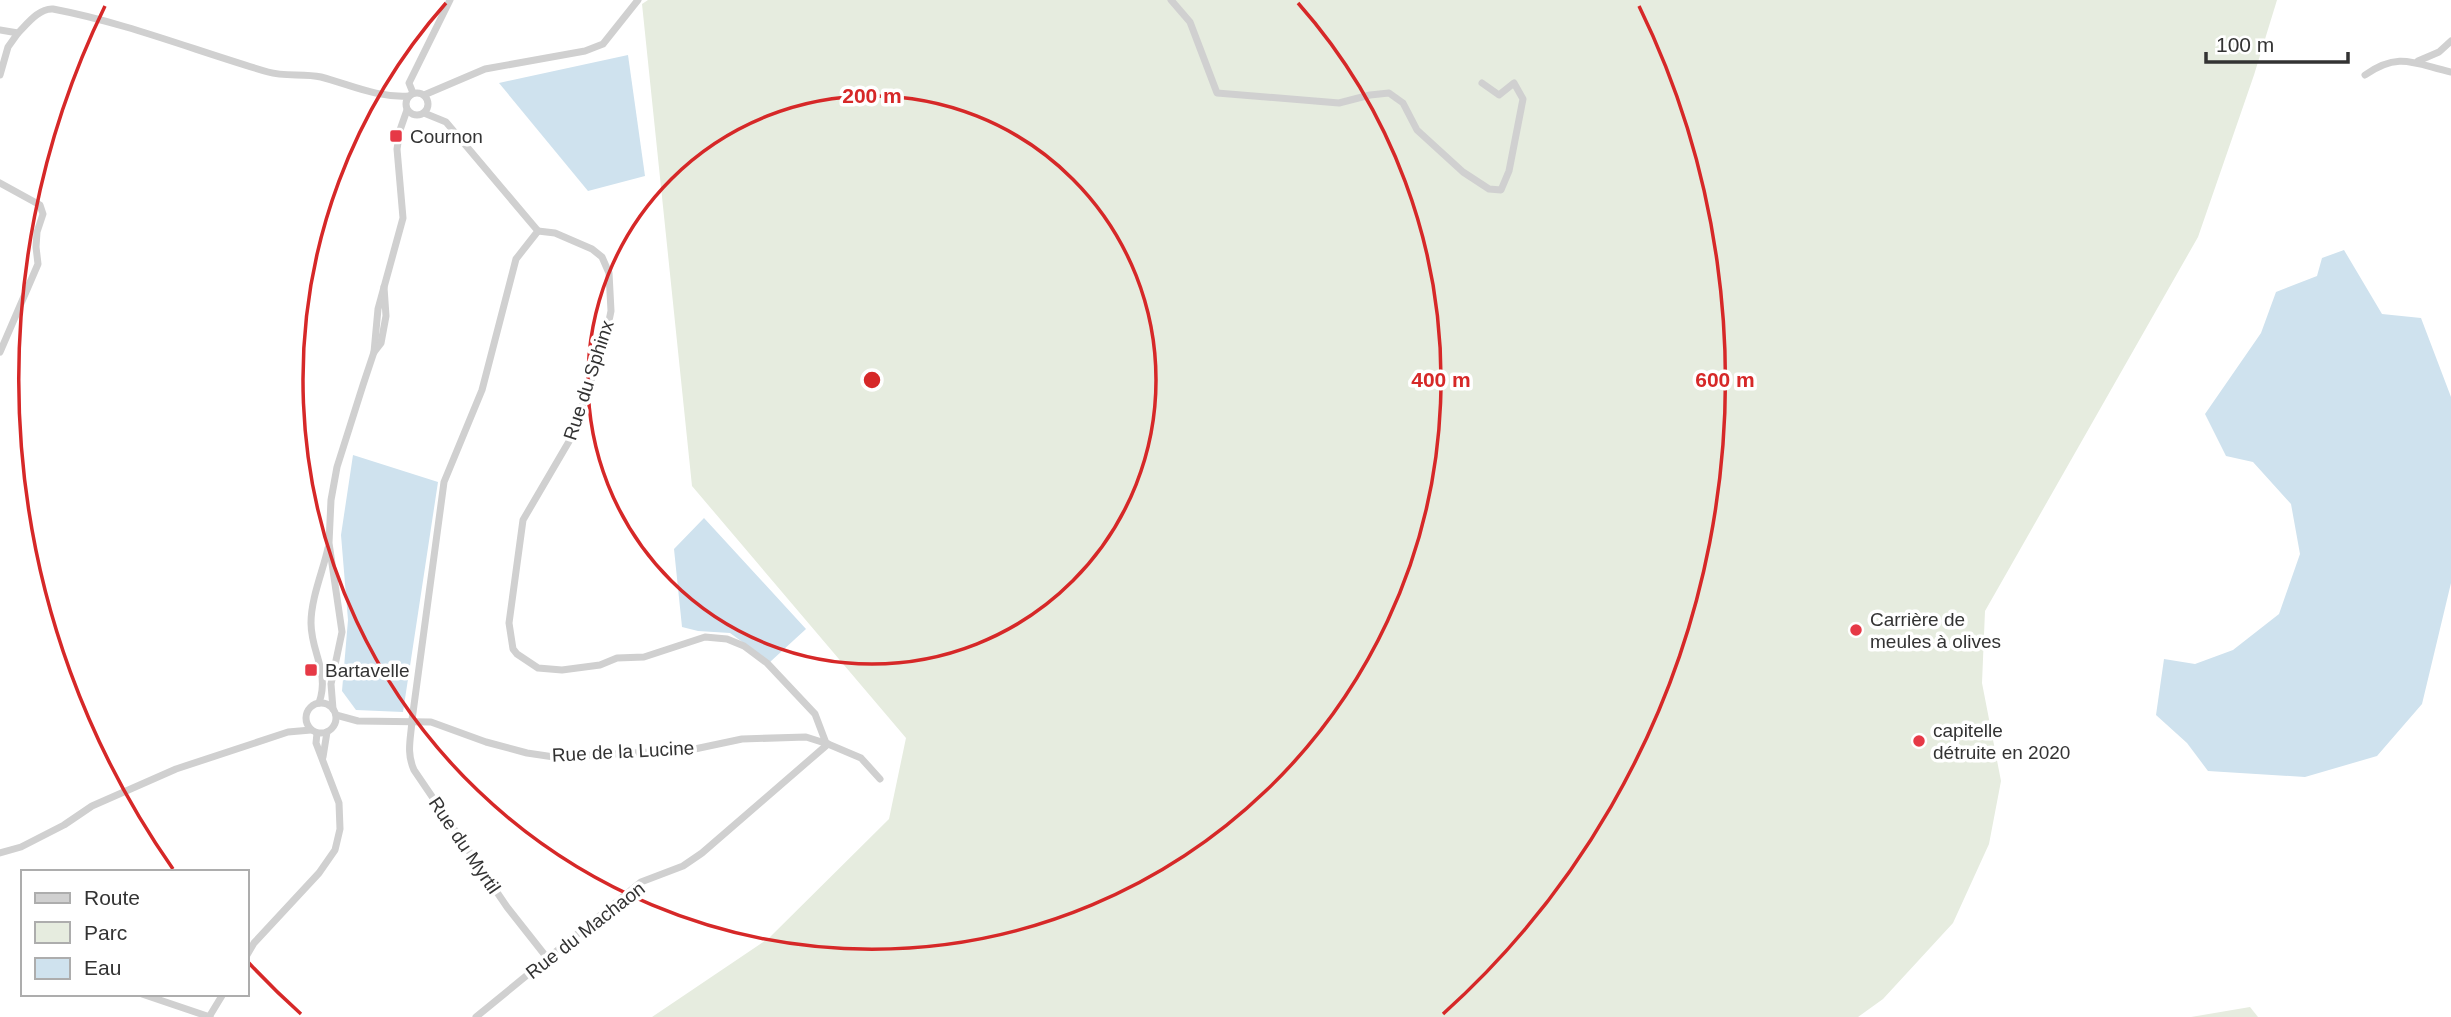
<svg xmlns="http://www.w3.org/2000/svg" width="2451" height="1017" font-family="Helvetica,sans-serif">
<rect width="100%" height="100%" fill="#fff"/>
<g fill="#e6ecdf">
<polygon points="648,0 2277,0 2254,75 2198,237 1985,611 1982,683 2001,781 1989,844 1953,923 1883,999 1858,1017 652,1017 769,938 889,819 906,738 692,486 642,4"/>
<polygon points="2250,1007 2258,1017 2191,1017"/>
</g>
<g fill="#cfe2ee">
<polygon points="628,55 645,176 588,191 499,83"/>
<polygon points="2344,250 2382,314 2421,318 2451,397 2451,583 2422,704 2377,756 2305,777 2208,771 2187,743 2156,715 2164,659 2195,664 2233,650 2279,614 2300,554 2291,504 2253,462 2226,456 2205,414 2261,333 2276,292 2317,276 2322,258"/>
<polygon points="353,455 438,482 403,712 356,710 342,691 348,620 341,535"/>
<polygon points="704,518 806,629 770,662 730,633 698,631 682,627 674,549"/>
</g>
<g fill="none" stroke-linecap="round" stroke-linejoin="round">
<g stroke="#d0d0d0" stroke-width="7">
<polyline points="1171,0 1190,22 1217,93 1339,103 1370,95 1389,93 1403,103 1417,130 1463,172 1489,189 1501,190 1509,171 1523,99 1514,83 1499,95 1482,83"/>
<path d="M 0,30 L 18,33 C 27,24 39,8 53,9 C 127,23 196,51 268,72 C 285,77 304,73 321,77 C 351,85 377,98 409,96"/>
<polyline points="2418,61 2439,52 2451,41"/>
<polyline points="0,75 8,47 18,33"/>
<path d="M 2365,75 C 2399,51 2415,64 2451,72"/>
<circle cx="417" cy="104" r="11"/>
<polyline points="413,93 409,83 450,0"/>
<polyline points="424,95 485,69 585,51 603,44 638,0"/>
<path d="M 424,113 L 446,122 L 538,231 L 516,259 L 482,390 L 444,482 L 412,720 C 411,738 406,752 414,770 L 507,907 L 548,959"/>
<polyline points="0,183 40,205 43,214 37,232 36,247 38,264 0,352"/>
<polyline points="538,231 555,233 592,249 602,257 609,273 611,311 605,340 571,438 523,520 509,623 513,649 517,654 538,668 562,670 600,665 617,658 644,657 705,637 727,639 744,646 767,663 815,714 826,743"/>
<polyline points="374,352 378,309 403,218 397,149 400,130 407,110"/>
<circle cx="321" cy="718" r="15"/>
<path d="M 319,703 C 330,672 311,653 311,623 C 311,598 323,571 328,548"/>
<polyline points="333,709 331,684 342,632 329,543 331,500 337,467 363,385 374,352 381,343 386,316 384,287"/>
<polyline points="336,715 358,721 431,722 486,742 527,753 554,757 690,750 742,739 806,737 828,744 861,758 880,779"/>
<polyline points="323,757 327,732"/>
<polyline points="0,853 21,847 64,825 92,806 176,769 288,732 311,730"/>
<polyline points="247,955 254,943 319,873 335,850 340,829 339,803 316,743 317,733"/>
<polyline points="142,994 210,1017"/>
<polyline points="209,1017 223,994"/>
<polyline points="476,1017 641,882 683,866 702,853 828,744"/>
</g>
</g>
<g fill="none" stroke="#d62828" stroke-width="3.5">
<circle cx="872" cy="380" r="284"/>
<path d="M1298 3A569 569 0 1 1 446 3"/>
<path d="M301 1014A853 853 0 0 1 248 962M173 869A853 853 0 0 1 105 6M1639 6A853 853 0 0 1 1443 1014"/>
</g>
<g fill="#e63946" stroke="#fff" stroke-width="2.5">
<rect x="389" y="129" width="14" height="14" rx="3.5"/>
<circle cx="1856" cy="630" r="7"/>
<rect x="304" y="663" width="14" height="14" rx="3.5"/>
<circle cx="1919" cy="741" r="7"/>
</g>
<g text-anchor="middle" stroke-width="7" stroke-linejoin="round" paint-order="stroke">
<g font-size="19" fill="#333" stroke="#fff" text-anchor="start">
<text x="410" y="143">Cournon</text>
<text x="1870" y="626">Carrière de<tspan x="1870" dy="22">meules à olives</tspan></text>
<text x="325" y="677">Bartavelle</text>
<text x="1933" y="737">capitelle<tspan x="1933" dy="22">détruite en 2020</tspan></text>
</g>
<g font-size="19" fill="#333" stroke="#fff">
<text transform="translate(588 380) rotate(-72)" y="7">Rue du Sphinx</text>
<text transform="translate(623 751) rotate(-3)" y="7">Rue de la Lucine</text>
<text transform="translate(465 845) rotate(56)" y="7">Rue du Myrtil</text>
<text transform="translate(585 930) rotate(-38)" y="7">Rue du Machaon</text>
</g>
</g>
<circle cx="872" cy="380" r="10" fill="#d62828" stroke="#fff" stroke-width="3.5"/>
<g font-size="21" text-anchor="middle" font-weight="bold" fill="#d62828" stroke="#fff" stroke-width="7" stroke-linejoin="round" paint-order="stroke">
<text x="872" y="103">200 m</text>
<text x="1441" y="387">400 m</text>
<text x="1725" y="387">600 m</text>
</g>
<rect x="21" y="870" width="228" height="126" fill="#ffffff" stroke="#adadad" stroke-width="2"/>
<rect x="35" y="893" width="35" height="10" fill="#d0d0d0" stroke="#adadad" stroke-width="2"/>
<text x="84" y="905" font-size="21" fill="#333333">Route</text>
<rect x="35" y="922" width="35" height="21" fill="#e6ecdf" stroke="#adadad" stroke-width="2"/>
<text x="84" y="940" font-size="21" fill="#333333">Parc</text>
<rect x="35" y="958" width="35" height="21" fill="#cfe2ee" stroke="#adadad" stroke-width="2"/>
<text x="84" y="975" font-size="21" fill="#333333">Eau</text>
<path d="M2206 52v10h142v-10" fill="none" stroke="#333333" stroke-width="3.5"/>
<text x="2216" y="52" font-size="21" fill="#333333" stroke="#ffffff" stroke-width="5" paint-order="stroke">100 m</text>
</svg>
